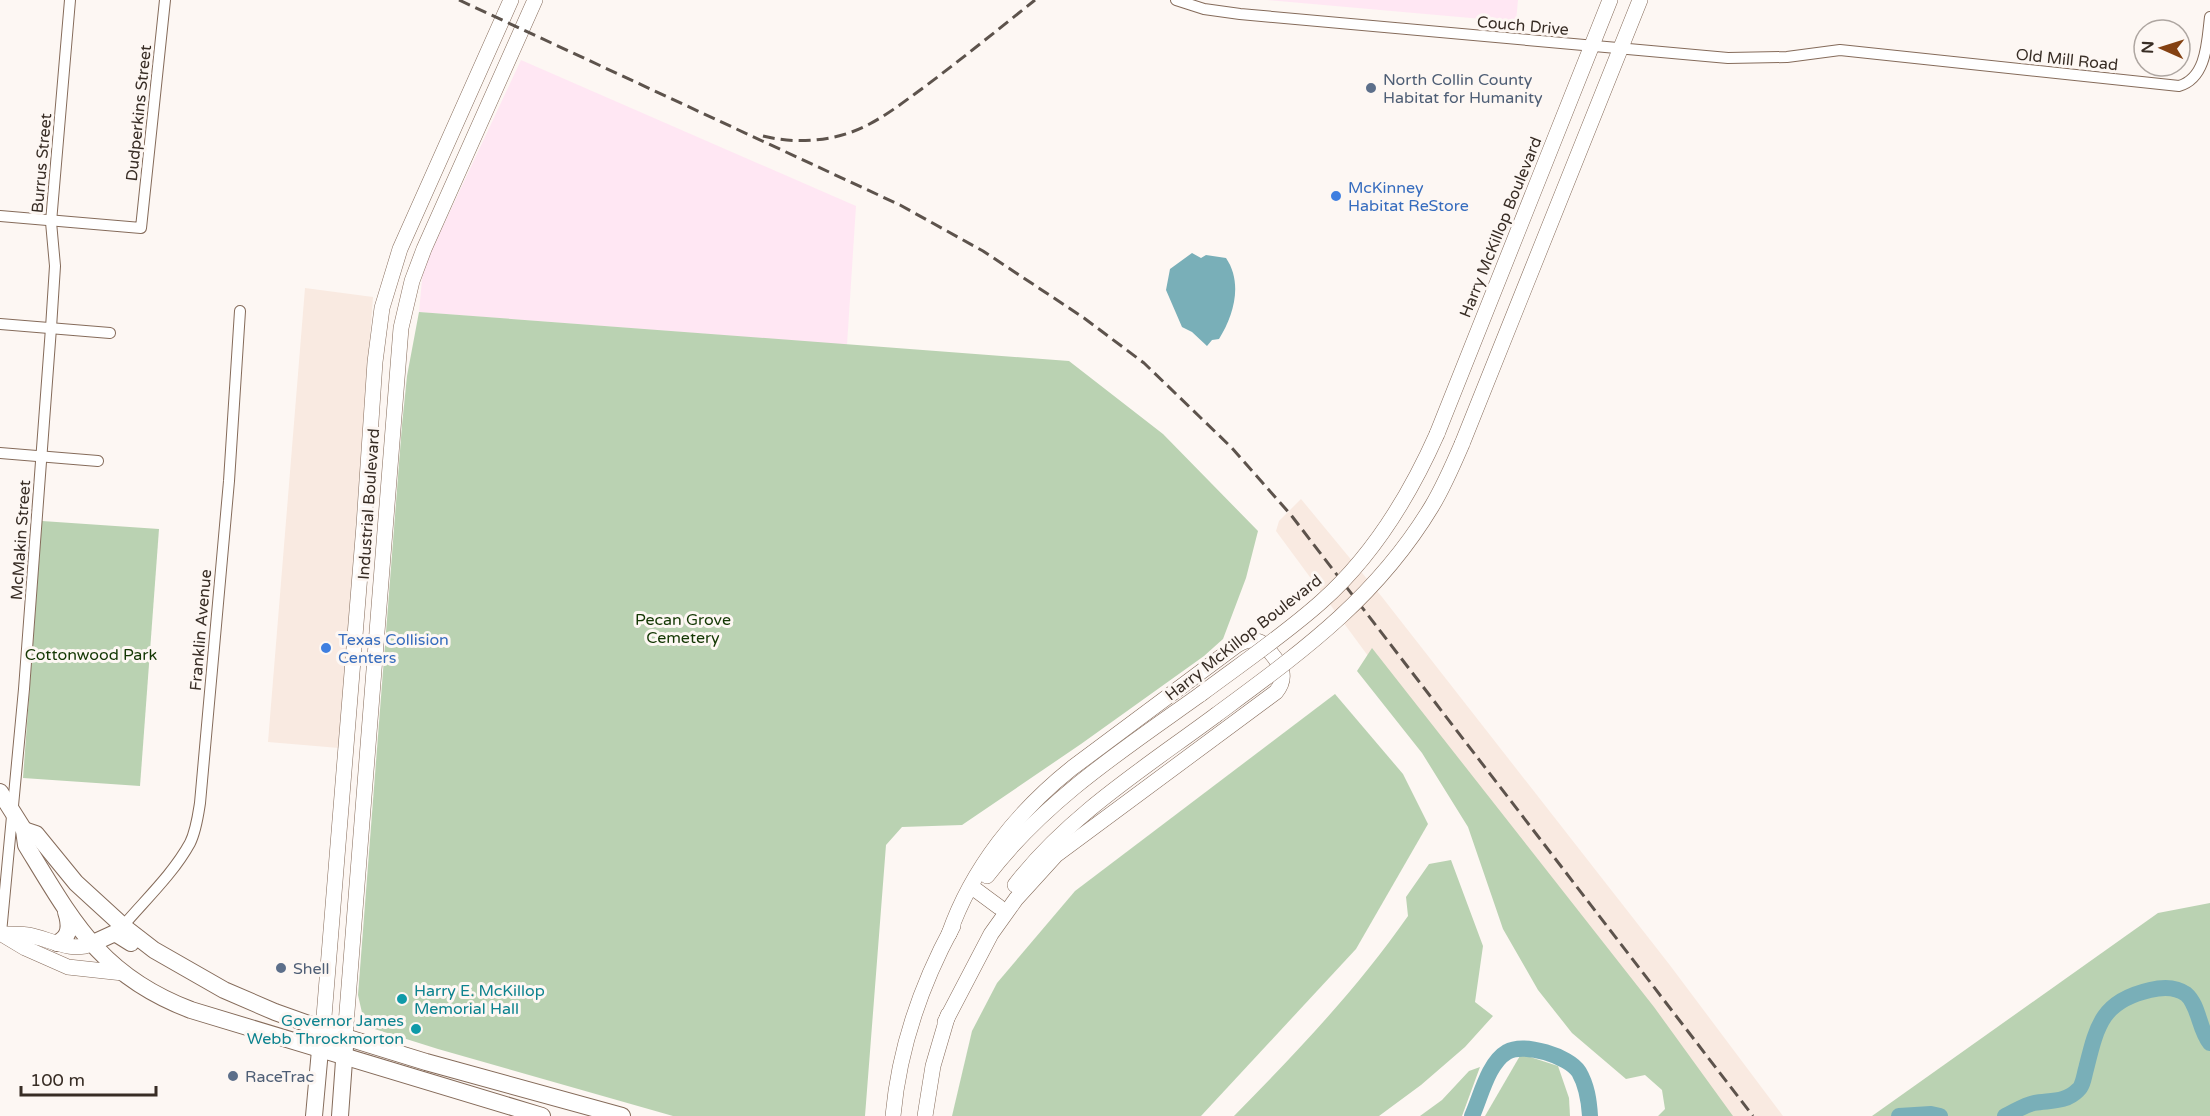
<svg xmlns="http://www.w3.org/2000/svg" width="2210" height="1116" font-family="'Varela Round',sans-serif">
<rect width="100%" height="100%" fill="#fdf7f3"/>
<g fill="#f9eae1">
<polygon points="305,288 373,297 339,748 268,742"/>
<polygon points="1301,499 1382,597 1669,964 1783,1116 1718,1116 1410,713 1276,531 1279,521"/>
</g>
<g fill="#ffe7f3">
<polygon points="1267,0 1518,0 1516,22"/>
<polygon points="521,60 856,206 847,345 419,312 423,269"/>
</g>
<g fill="#bad2b2">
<polygon points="419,312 1069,361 1163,434 1258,531 1246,578 1223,639 1204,656 1081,744 962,825 902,827 886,845 865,1116 673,1116 438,1049 365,1026 358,995 402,425 407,376"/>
<polygon points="42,521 159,529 140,786 23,778"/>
<polygon points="1372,648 1654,1007 1733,1116 1658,1116 1665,1109 1662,1090 1645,1075 1626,1079 1572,1033 1538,990 1503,929 1468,827 1422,753 1357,671"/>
<polygon points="1335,694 1403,774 1428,824 1356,949 1201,1116 952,1116 972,1031 997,983 1075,891"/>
<path d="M 1451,860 L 1483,946 L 1475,1002 L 1493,1016 L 1465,1047 L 1421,1085 L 1379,1116 L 1234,1116 C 1296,1053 1357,989 1408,916 L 1406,897 L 1429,864 Z"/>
<polygon points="2210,903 2210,1116 1872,1116 2158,913"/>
<polygon points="1521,1054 1558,1066 1569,1098 1570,1116 1485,1116"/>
<polygon points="1480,1067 1462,1116 1420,1116 1442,1100 1469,1071"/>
</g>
<path fill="#79afb8" d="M 1192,253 L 1201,258 L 1206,255 L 1226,258 C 1243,283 1234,315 1219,339 L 1212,340 L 1207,346 L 1192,332 L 1182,327 L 1166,290 L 1170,269 Z"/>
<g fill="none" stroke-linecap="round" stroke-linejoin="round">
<g stroke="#79afb8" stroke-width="16">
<path d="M 1472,1116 C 1481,1096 1488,1063 1507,1052 C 1524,1042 1569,1056 1579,1072 C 1587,1086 1589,1100 1590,1116"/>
<polyline points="1899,1116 1931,1114 1940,1116"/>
<path d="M 2005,1116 C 2014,1112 2024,1105 2034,1103 C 2050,1100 2065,1103 2078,1090 C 2083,1086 2084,1076 2086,1069 C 2097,1025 2102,1001 2150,990 C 2162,987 2175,986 2186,994 C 2199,1005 2199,1030 2210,1043"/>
</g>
<defs>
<g id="street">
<path d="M 1176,0 L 1204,9 L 1240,14 L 1728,58 L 1787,57 L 1840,50 L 2179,86 C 2207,78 2207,41 2210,17"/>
<polyline points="0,216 141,228 165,0"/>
<polyline points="0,324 110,333"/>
<polyline points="0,453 98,461"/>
<path d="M 123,926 C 145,900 173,874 190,843 C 196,831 198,816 200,803 L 229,481 L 240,311"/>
<polyline points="1,933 24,689 51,328 55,266 51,222 70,0"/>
</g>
<g id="secondary">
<polyline points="1437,434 1610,0"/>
<polyline points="1462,444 1640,0"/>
<path d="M 987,876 C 1045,800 1124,749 1201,694"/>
<path d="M 1015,885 C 1069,815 1146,767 1216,715"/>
<polyline points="976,890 999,907"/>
<polyline points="0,933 25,948 68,967 123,973"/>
<path d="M 4,934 C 12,934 20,934 28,935 C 47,938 72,953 91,944"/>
<path d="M 945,1022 L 991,934 L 1016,899 L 1056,855 L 1276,692 C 1288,677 1281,665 1271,653 C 1267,647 1263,642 1256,641 C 1249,639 1244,641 1237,645 L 1072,768 C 1018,811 972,868 949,934"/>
<polyline points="323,1029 364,525 375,362 382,308 400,249 511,0"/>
<polyline points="345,1037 401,328 412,281 424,249 535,0"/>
<path d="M 893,1116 C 899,1049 921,985 953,926"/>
<polyline points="925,1116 933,1066 948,1015"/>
</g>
<g id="primary">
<path d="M 0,792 L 24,830 L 26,845 C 73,922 101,976 191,1010 L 542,1116"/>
<polyline points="24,830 36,834 76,883 123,926 154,950 224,990 275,1012 345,1037 426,1062 622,1116"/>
<path d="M 57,943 C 71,937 70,924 66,912"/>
<polyline points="91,944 115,933 131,943"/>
<polyline points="314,1116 321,1039"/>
<polyline points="340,1116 345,1047"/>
</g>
</defs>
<use href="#street" stroke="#856b5a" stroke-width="12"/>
<use href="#secondary" stroke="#856b5a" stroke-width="16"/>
<use href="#primary" stroke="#856b5a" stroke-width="18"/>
<use href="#street" stroke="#fff" stroke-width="10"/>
<use href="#secondary" stroke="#fff" stroke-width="15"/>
<use href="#primary" stroke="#fff" stroke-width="16"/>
<g stroke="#5d534c" stroke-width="3" stroke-dasharray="12 6" stroke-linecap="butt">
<polyline points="459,0 900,205 983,251 1084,318 1144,363 1232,448 1291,515 1753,1116"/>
<path d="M 763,136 C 790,143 822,142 849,133 C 878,123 902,103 927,85 C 964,57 999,29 1035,0"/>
</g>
<defs>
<g id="secondary-bridge">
<path d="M 1201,694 C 1241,664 1284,635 1321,602 C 1373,556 1409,497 1437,434"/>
<path d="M 1216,715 C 1301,652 1376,599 1432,506 C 1444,486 1453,465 1462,444"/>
</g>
</defs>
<use href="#secondary-bridge" stroke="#856b5a" stroke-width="16" stroke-linecap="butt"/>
<use href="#secondary-bridge" stroke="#fff" stroke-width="15"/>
</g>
<g fill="#5c6f8a" stroke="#fdf7f3" stroke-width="2">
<circle cx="1371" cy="88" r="6"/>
<circle cx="281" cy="968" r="6"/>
<circle cx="233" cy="1076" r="6"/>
</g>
<g fill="#3f7fe0" stroke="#fdf7f3" stroke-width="2">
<circle cx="1336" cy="196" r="6"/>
<circle cx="326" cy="648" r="6"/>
</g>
<g fill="#0f9aa8" stroke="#fdf7f3" stroke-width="2">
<circle cx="402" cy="999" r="6"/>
<circle cx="416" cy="1029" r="6"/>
</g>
<g text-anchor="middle" stroke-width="6" stroke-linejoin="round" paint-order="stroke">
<g font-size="16" fill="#382d25" stroke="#fdf7f3">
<text transform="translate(1523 25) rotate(5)" y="6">Couch Drive</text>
<text transform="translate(2067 59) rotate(6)" y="6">Old Mill Road</text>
<text transform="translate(138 113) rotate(-84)" y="6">Dudperkins Street</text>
<text transform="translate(41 163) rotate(-85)" y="6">Burrus Street</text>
<text transform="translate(1500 227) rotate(-68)" y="6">Harry McKillop Boulevard</text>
<text transform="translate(368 504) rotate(-86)" y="6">Industrial Boulevard</text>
<text transform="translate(20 540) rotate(-86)" y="6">McMakin Street</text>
<text transform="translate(200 630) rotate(-85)" y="6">Franklin Avenue</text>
<text transform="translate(1243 637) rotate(-38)" y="6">Harry McKillop Boulevard</text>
</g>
<g font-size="16" fill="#4e5e75" stroke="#fdf7f3" text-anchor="start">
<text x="1383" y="85">North Collin County<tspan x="1383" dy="18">Habitat for Humanity</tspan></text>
<text x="293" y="974">Shell</text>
<text x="245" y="1082">RaceTrac</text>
</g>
<g font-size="16" fill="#366cbe" stroke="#fdf7f3" text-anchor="start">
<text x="1348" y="193">McKinney<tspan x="1348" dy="18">Habitat ReStore</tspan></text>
<text x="338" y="645">Texas Collision<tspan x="338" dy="18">Centers</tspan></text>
</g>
<g font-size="16" fill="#133703" stroke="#fdf7f3">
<text x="683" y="625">Pecan Grove<tspan x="683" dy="18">Cemetery</tspan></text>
<text x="91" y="660">Cottonwood Park</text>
</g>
<g font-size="16" fill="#0d838f" stroke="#fdf7f3" text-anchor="start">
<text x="414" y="996">Harry E. McKillop<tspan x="414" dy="18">Memorial Hall</tspan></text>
<text x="404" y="1026" text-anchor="end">Governor James<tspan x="404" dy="18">Webb Throckmorton</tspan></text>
</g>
</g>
<g transform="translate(2162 48) rotate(273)"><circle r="28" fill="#fdf7f3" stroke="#aea6a1" stroke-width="1.5"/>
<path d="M0-4.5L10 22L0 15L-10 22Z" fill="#844112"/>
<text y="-9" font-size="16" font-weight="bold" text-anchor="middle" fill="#382d25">N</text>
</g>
<path d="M21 1086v9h135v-9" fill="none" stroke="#382d25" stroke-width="3"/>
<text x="30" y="1086" font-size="18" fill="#382d25" stroke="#fdf7f3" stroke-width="4.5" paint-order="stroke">100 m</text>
</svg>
